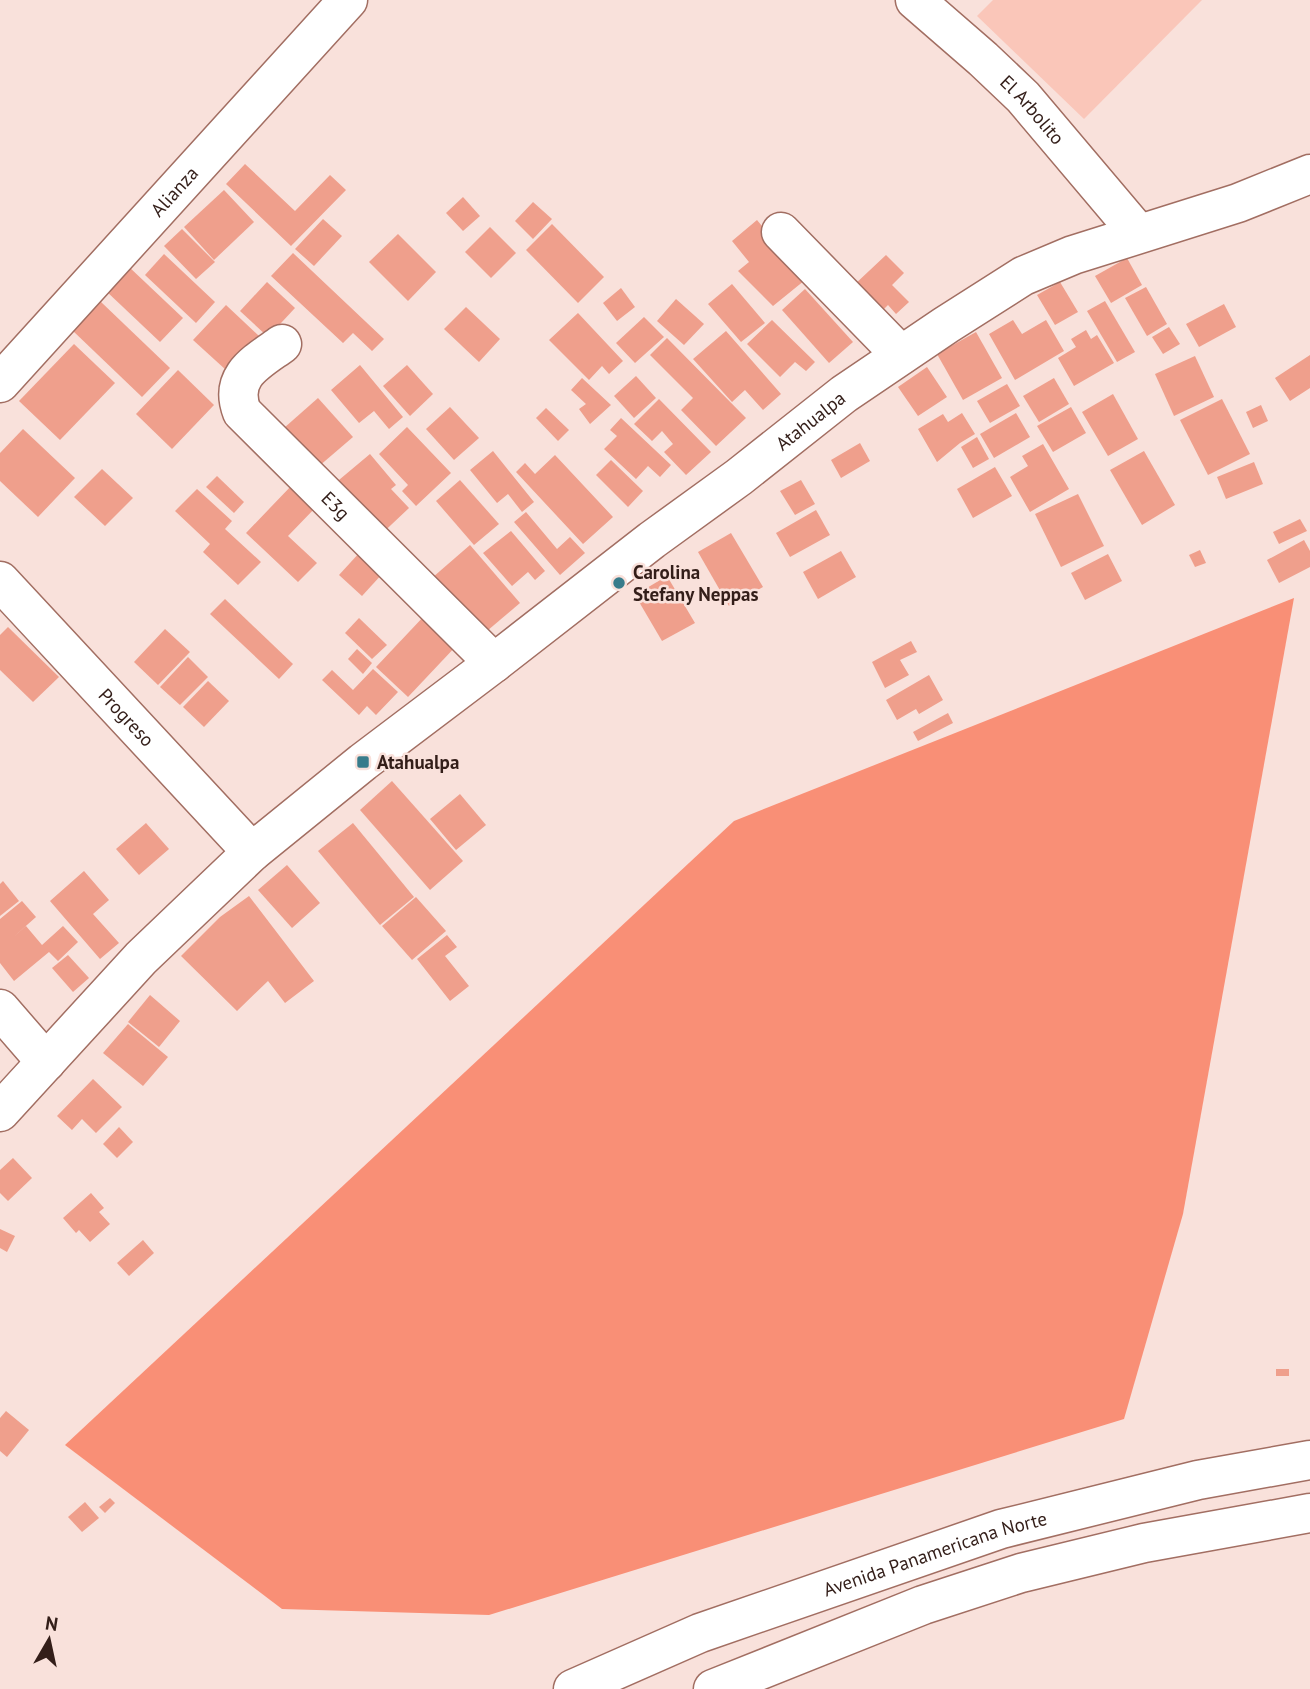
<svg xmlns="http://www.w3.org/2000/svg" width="1310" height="1689" font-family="'PT Sans',sans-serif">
<rect width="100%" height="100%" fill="#f9e1db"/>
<polygon fill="#fac6b9" points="993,0 1202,0 1084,119 977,16"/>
<polygon fill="#f98f76" points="1294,598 1183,1214 1124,1419 489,1615 282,1609 65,1445 734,821"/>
<g fill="#ef9f8c">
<polygon points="245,164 295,211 330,175 346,190 291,246 226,184"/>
<polygon points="224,190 254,222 214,260 184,227"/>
<polygon points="463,197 480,216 463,231 446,213"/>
<polygon points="533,202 552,219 533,239 515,221"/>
<polygon points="323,219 342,236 314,266 295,249"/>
<polygon points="757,220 775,242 810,276 773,306 738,271 749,262 732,241"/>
<polygon points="552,224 604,277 578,303 526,250"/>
<polygon points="490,227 516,253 491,278 465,252"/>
<polygon points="182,229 215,262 196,279 164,246"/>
<polygon points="398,234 436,272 408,301 369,262"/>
<polygon points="293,253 384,339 372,351 353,333 343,343 271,276"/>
<polygon points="164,254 215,302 196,323 145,275"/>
<polygon points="886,255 904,273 892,285 909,302 896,314 888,305 880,313 853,286"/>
<polygon points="1127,258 1142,285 1111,303 1095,276"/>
<polygon points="128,266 183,318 160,342 105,290"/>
<polygon points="267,282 295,308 268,337 240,311"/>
<polygon points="1060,282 1078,312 1055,325 1037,295"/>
<polygon points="732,284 765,323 741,342 708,304"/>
<polygon points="1146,287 1167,324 1147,336 1125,298"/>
<polygon points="621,288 635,307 617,321 603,303"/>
<polygon points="805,289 853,342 829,363 782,310"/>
<polygon points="676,299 704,324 684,345 657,321"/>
<polygon points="100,301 170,368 142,397 72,330"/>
<polygon points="1105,301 1135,352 1117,362 1087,311"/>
<polygon points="1224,304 1236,327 1199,347 1186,324"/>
<polygon points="226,305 259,336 226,370 193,340"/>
<polygon points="466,307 500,339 479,362 444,329"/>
<polygon points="578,313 623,361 609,374 602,366 589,380 549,340"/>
<polygon points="644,317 664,337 635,363 616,343"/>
<polygon points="772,320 815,362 806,371 795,362 780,377 747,344"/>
<polygon points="1013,320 1022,334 1046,320 1064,351 1015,380 989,334"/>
<polygon points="1169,327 1180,344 1163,354 1152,337"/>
<polygon points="1086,330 1091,339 1097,335 1114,363 1074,386 1058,358 1076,347 1071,339"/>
<polygon points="726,331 781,394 763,410 745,390 732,402 693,359"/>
<polygon points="976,332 1002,378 963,400 937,354"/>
<polygon points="667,338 746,418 716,446 681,410 693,398 650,355"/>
<polygon points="74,344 115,383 60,440 19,401"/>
<polygon points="1310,355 1310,388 1290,401 1275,378"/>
<polygon points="1195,356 1214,397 1174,416 1155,374"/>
<polygon points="360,365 403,417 389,429 374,411 359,423 331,390"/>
<polygon points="407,365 433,394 410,416 383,386"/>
<polygon points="927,367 947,397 918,416 898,387"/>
<polygon points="178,370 214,405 172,449 136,414"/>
<polygon points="636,376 656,398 634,418 614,396"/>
<polygon points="582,378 611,405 590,424 579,409 586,404 571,390"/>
<polygon points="1054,378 1069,404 1039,422 1023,396"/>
<polygon points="1007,384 1020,406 990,423 977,401"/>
<polygon points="1113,394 1138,439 1108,456 1082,412"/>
<polygon points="318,398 353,437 318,467 284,428"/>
<polygon points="659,399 711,452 686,475 664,452 673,444 662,431 652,441 634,424"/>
<polygon points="1222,399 1250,454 1208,475 1180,420"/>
<polygon points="1261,405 1268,421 1253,428 1246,412"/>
<polygon points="450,407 479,438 454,460 426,429"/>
<polygon points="1071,407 1086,433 1053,452 1037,426"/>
<polygon points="546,408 569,430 558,441 536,418"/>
<polygon points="962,413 975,434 960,443 937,462 918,429 943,414 948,422"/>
<polygon points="1016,413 1030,437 994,458 980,434"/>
<polygon points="621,418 671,465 660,477 648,466 636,479 604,449 617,436 610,430"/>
<polygon points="407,427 451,473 416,506 402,491 408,485 379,454"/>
<polygon points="23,429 75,478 38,517 0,481 0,453"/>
<polygon points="977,437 989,459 973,468 961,447"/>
<polygon points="860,443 870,461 841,478 831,460"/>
<polygon points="1043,444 1069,489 1030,512 1010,477 1028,466 1022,456"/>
<polygon points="493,451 534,502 522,512 508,494 497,503 470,470"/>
<polygon points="1144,451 1175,505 1142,525 1110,470"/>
<polygon points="370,454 396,485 391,489 409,508 374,541 327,490"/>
<polygon points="555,455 613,517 583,544 516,472 525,463 535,474"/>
<polygon points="611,460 643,491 628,507 596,475"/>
<polygon points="1254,462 1263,484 1226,499 1217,477"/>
<polygon points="995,467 1012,496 973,518 957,489"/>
<polygon points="102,469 133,498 105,526 74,497"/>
<polygon points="217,476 244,502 234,513 206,487"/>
<polygon points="460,480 499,524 474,545 436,501"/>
<polygon points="801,480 815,504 795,515 780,491"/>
<polygon points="293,484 317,506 288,536 317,563 298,582 246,533"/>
<polygon points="197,489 232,521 225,529 261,562 238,585 203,552 210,544 175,511"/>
<polygon points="1078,494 1104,546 1061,567 1035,514"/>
<polygon points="816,510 830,535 790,557 776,533"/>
<polygon points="526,512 557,549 570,537 585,553 560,575 514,522"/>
<polygon points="1300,519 1307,531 1279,544 1273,532"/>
<polygon points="511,531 545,571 535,580 528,572 512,586 483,553"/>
<polygon points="731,533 763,587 729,606 698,552"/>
<polygon points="1304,540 1310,551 1310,567 1279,583 1267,560"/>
<polygon points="470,545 520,603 474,642 425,584"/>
<polygon points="1200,550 1206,563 1195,567 1189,555"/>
<polygon points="361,551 383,573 362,596 339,575"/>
<polygon points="841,551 856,577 818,599 803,572"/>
<polygon points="1108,554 1122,581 1085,600 1071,573"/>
<polygon points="667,576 695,623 662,641 635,595"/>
<polygon points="225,599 293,664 279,679 210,614"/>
<polygon points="426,614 458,644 408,697 376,667"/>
<polygon points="359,618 387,645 372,659 345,633"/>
<polygon points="8,627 59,677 33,702 0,670 0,635"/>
<polygon points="165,629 190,652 158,685 134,662"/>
<polygon points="911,641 917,652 900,660 909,675 885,688 872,662"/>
<polygon points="357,649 372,663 363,674 348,659"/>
<polygon points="188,657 208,677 180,705 160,687"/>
<polygon points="373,669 398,692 376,715 367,706 359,715 322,680 332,670 353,690"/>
<polygon points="929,675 943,700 919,714 916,709 897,720 886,700"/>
<polygon points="208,681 229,701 204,727 183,707"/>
<polygon points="948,713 953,723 918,741 913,732"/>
<polygon points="392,781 463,861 430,890 360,810"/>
<polygon points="460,794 486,825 456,850 430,819"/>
<polygon points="146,823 169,849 139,875 116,849"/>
<polygon points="353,823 414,897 380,925 318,851"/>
<polygon points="287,865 320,903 292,928 258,890"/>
<polygon points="84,871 109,900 93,914 119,943 100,959 50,901"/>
<polygon points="3,881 19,901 0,916 0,884"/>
<polygon points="249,896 314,981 285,1003 268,981 237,1011 181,956 220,917"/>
<polygon points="416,897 446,931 412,960 382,926"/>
<polygon points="22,901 36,917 10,940 26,926 42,945 63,926 78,942 58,961 49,952 14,981 0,963 0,919"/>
<polygon points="447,935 457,947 445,956 469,986 450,1001 417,959"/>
<polygon points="68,955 89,978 73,992 52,968"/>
<polygon points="150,995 180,1021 159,1047 128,1022"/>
<polygon points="128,1024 168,1057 143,1086 103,1053"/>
<polygon points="93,1079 122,1107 96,1133 82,1119 72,1130 57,1116"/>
<polygon points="119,1127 133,1142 117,1158 103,1144"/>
<polygon points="13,1158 32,1178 8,1201 0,1193 0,1170"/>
<polygon points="91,1193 104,1208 99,1212 110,1224 90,1242 79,1230 76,1233 63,1218"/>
<polygon points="0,1229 15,1236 7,1252 0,1248"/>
<polygon points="143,1240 154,1253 129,1276 117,1263"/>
<rect x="1276" y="1369" width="13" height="7"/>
<polygon points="6,1411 29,1430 7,1457 0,1451 0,1418"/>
<polygon points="110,1498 115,1503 105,1513 99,1507"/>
<polygon points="85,1502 99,1518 82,1532 68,1517"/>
</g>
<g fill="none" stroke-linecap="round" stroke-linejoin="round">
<defs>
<g id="minor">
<path id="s1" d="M 915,0 L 983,59 L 1023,97 L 1138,233"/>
<polyline points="781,232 901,355"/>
<path id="s2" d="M 282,344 C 257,362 228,376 242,412 L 494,663"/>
<path id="s3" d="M 0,383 L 348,0"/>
<path id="s4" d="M 0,581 L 252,852"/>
<polyline points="0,1009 46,1062"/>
</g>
<g id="tertiary">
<path id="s5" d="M 0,1112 L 141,958 L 252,852 L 363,762 L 494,663 L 652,540 L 739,477 L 844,394 L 946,325 L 1023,276 L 1073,255 L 1238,203 L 1310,174"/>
</g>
<g id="trunk">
<path id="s6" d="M 573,1689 L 700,1633 L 1001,1529 L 1198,1480 L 1310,1460"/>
<polyline points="713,1689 923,1605 1021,1573 1144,1543 1310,1513"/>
</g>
</defs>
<use href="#minor" stroke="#a26e62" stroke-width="41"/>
<use href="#tertiary" stroke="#a26e62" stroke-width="41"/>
<use href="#trunk" stroke="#a26e62" stroke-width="41"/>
<use href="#minor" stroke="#fff" stroke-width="38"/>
<use href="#tertiary" stroke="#fff" stroke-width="38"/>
<use href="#trunk" stroke="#fff" stroke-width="38"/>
</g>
<g fill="#387c8b" stroke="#f9e1db" stroke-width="2.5">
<circle cx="619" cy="583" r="7"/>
<rect x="356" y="755" width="14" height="14" rx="3.5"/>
</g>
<g text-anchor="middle" stroke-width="5" stroke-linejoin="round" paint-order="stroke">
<g font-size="19" fill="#331e19" stroke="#f9e1db">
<text dy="7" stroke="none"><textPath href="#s1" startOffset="161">El Arbolito</textPath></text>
<text dy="7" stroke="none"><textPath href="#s3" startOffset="259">Alianza</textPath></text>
<text dy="7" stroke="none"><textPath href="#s5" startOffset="1068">Atahualpa</textPath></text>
<text dy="7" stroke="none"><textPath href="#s2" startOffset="220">E3g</textPath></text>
<text dy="7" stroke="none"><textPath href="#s4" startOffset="186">Progreso</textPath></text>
<text dy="7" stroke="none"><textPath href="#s6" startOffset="387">Avenida Panamericana Norte</textPath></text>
</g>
<g font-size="19" font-weight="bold" fill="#331e19" stroke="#f9e1db" text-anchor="start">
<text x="633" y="579">Carolina<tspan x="633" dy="22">Stefany Neppas</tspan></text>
<text x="377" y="769">Atahualpa</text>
</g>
</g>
<g transform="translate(49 1640) rotate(9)" stroke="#f9e1db" stroke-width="5" paint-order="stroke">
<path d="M0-5L12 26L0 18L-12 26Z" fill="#331e19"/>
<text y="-10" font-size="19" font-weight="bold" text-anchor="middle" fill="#331e19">N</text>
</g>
</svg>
